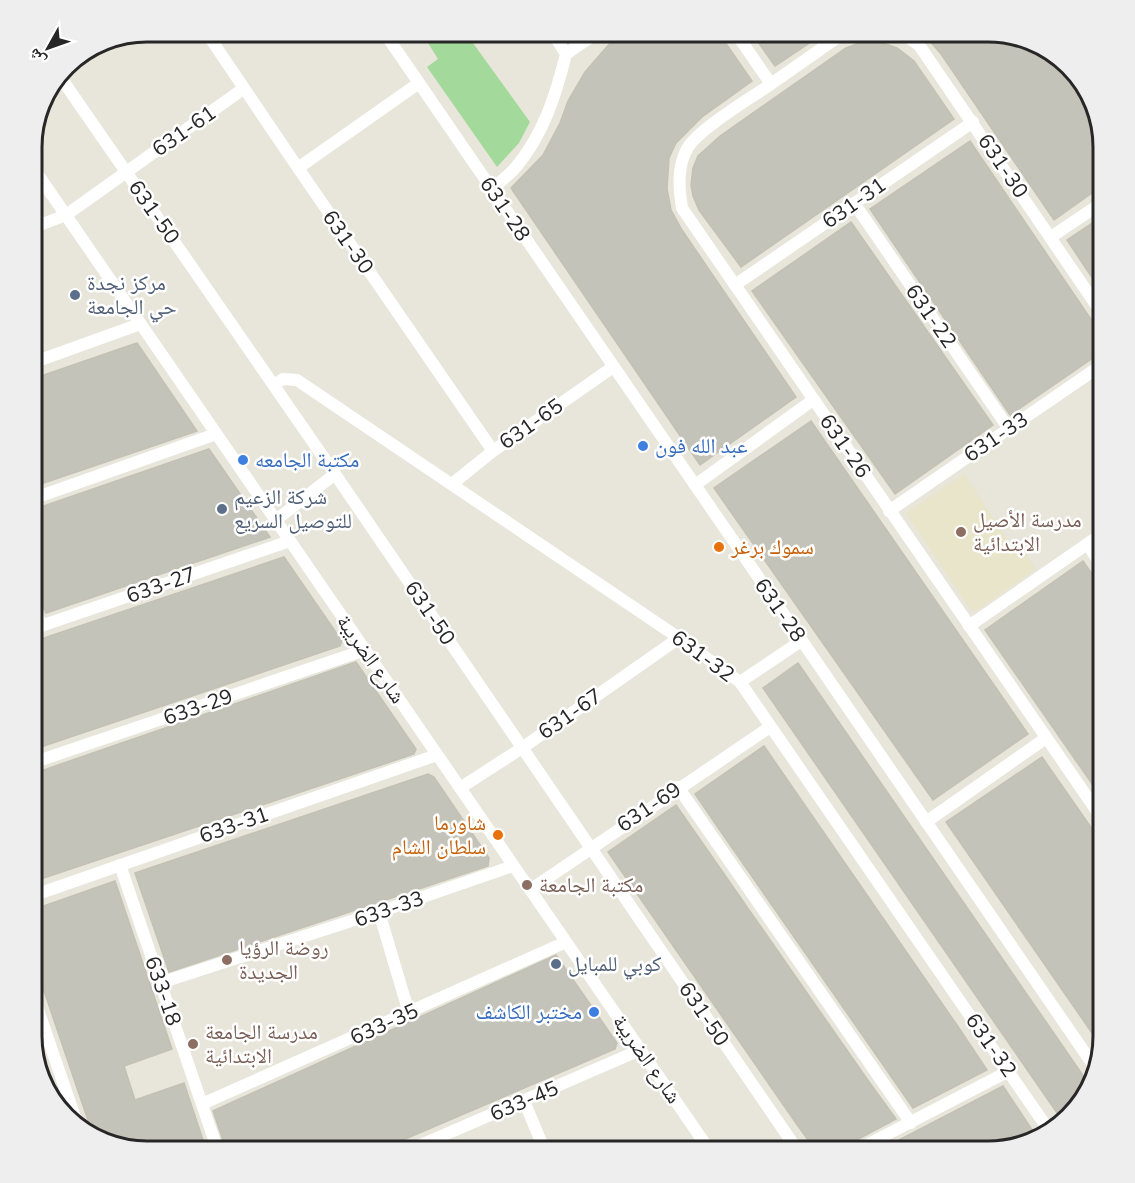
<svg xmlns="http://www.w3.org/2000/svg" width="1135" height="1183" font-family="'Nunito Sans','Noto Naskh Arabic',sans-serif">
<rect width="100%" height="100%" fill="#e8e5da"/>
<polygon fill="#e9e5ca" points="964,474 1016,552 1022,548 1036,569 976,611 971,610 908,516 907,512"/>
<polygon fill="#a3da9b" points="428,32 465,32 530,122 519,143 497,167 427,67 438,59 423,35"/>
<g fill="#c4c3b9" stroke="#c3c1b4" stroke-width="1.5">
<polygon points="626,32 718,32 752,81 702,117 676,143 669,158 667,189 671,210 682,230 796,397 700,465 511,188 543,155 560,123 568,101 585,72 611,42"/>
<polygon points="751,32 826,32 775,66"/>
<polygon points="922,32 995,32 1039,43 1075,71 1103,147 1103,185 1054,220 941,54"/>
<polygon points="877,41 897,48 914,61 954,119 741,267 699,210 693,196 691,185 693,168 698,156 720,136 846,48 857,44"/>
<polygon points="970,141 1103,337 1103,351 1010,415 870,209"/>
<polygon points="1103,216 1103,294 1067,240"/>
<polygon points="851,222 993,425 895,494 752,291"/>
<polygon points="137,343 197,431 32,487 32,379"/>
<polygon points="811,421 1028,734 933,800 714,488"/>
<polygon points="209,449 270,537 46,613 32,581 32,510"/>
<polygon points="284,557 342,641 340,646 32,750 32,642"/>
<polygon points="1083,561 1103,590 1104,801 985,630"/>
<polygon points="356,662 416,749 414,754 32,882 32,774"/>
<polygon points="798,663 1091,1087 1064,1123 763,688"/>
<polygon points="764,746 959,1028 987,1070 913,1108 719,829 695,794"/>
<polygon points="1042,757 1104,846 1104,1036 1101,1046 946,822"/>
<polygon points="428,774 434,777 489,858 488,866 169,972 135,873"/>
<polygon points="676,805 867,1079 896,1119 836,1151 816,1151 798,1126 608,852"/>
<polygon points="115,881 172,1049 124,1066 135,1100 184,1083 207,1152 147,1152 94,1138 41,982 32,956 32,910"/>
<polygon points="556,955 617,1043 615,1049 375,1152 227,1152 213,1111"/>
<polygon points="1003,1086 1035,1134 988,1151 878,1151"/>
</g>
<g fill="none" stroke-linecap="round" stroke-linejoin="round">
<g stroke="#fff" stroke-width="12">
<polyline points="206,32 298,168 493,451"/>
<polyline points="384,32 1096,1069"/>
<polyline points="735,32 771,84 838,37 854,32"/>
<polyline points="890,32 909,38 919,45 1103,315"/>
<polyline points="566,54 598,32"/>
<polyline points="59,75 335,474 798,1151"/>
<path d="M 771,84 C 751,98 697,130 687,149 C 677,167 679,189 682,208 L 1103,820"/>
<polyline points="32,166 710,1151"/>
<polyline points="298,168 419,83"/>
<path d="M 492,189 C 500,182 509,175 516,167 C 543,135 556,95 566,54 L 552,32"/>
<polyline points="854,203 1009,429"/>
<polyline points="32,228 66,215 243,89"/>
<polyline points="1051,237 1103,202"/>
<polyline points="735,285 973,122"/>
<polyline points="32,363 140,324"/>
<polyline points="274,385 283,379 297,380 679,638 740,682 1048,1129"/>
<polyline points="452,484 493,451 613,367"/>
<polyline points="695,485 813,400"/>
<polyline points="32,499 216,434"/>
<polyline points="889,511 1103,364"/>
<polyline points="276,520 335,474"/>
<polyline points="1087,544 1103,568"/>
<polyline points="32,599 41,625"/>
<polyline points="969,626 1103,533"/>
<polyline points="32,629 290,541"/>
<polyline points="740,682 801,641"/>
<polyline points="32,763 365,650"/>
<polyline points="678,787 911,1123"/>
<polyline points="460,788 522,748 679,638"/>
<polyline points="926,822 1046,738"/>
<polyline points="120,865 218,1151"/>
<polyline points="530,890 770,727"/>
<polyline points="32,896 437,755"/>
<polyline points="379,912 409,1013"/>
<polyline points="160,983 379,912 513,866"/>
<polyline points="32,992 78,1126"/>
<polyline points="524,1101 545,1151"/>
<polyline points="202,1104 566,942"/>
<polyline points="407,1151 640,1050"/>
<polyline points="855,1151 1009,1071"/>
</g>
</g>
<g fill="#5c6f8a" stroke="#fff" stroke-width="2">
<circle cx="75" cy="295" r="6"/>
<circle cx="222" cy="509" r="6"/>
<circle cx="556" cy="964" r="6"/>
</g>
<g fill="#3f7fe0" stroke="#fff" stroke-width="2">
<circle cx="643" cy="446" r="6"/>
<circle cx="243" cy="460" r="6"/>
<circle cx="594" cy="1012" r="6"/>
</g>
<g fill="#8d6e63" stroke="#fff" stroke-width="2">
<circle cx="961" cy="532" r="6"/>
<circle cx="527" cy="885" r="6"/>
<circle cx="227" cy="960" r="6"/>
<circle cx="193" cy="1044" r="6"/>
</g>
<g fill="#e8710a" stroke="#fff" stroke-width="2">
<circle cx="719" cy="547" r="6"/>
<circle cx="498" cy="835" r="6"/>
</g>
<g text-anchor="middle" stroke-width="5" stroke-linejoin="round" paint-order="stroke">
<g font-size="21" fill="#272727" stroke="#fff">
<text transform="translate(184 131) rotate(-35)" y="7">631-61</text>
<text transform="translate(1003 166) rotate(56)" y="7">631-30</text>
<text transform="translate(854 203) rotate(-35)" y="7">631-31</text>
<text transform="translate(505 209) rotate(56)" y="7">631-28</text>
<text transform="translate(154 212) rotate(55)" y="7">631-50</text>
<text transform="translate(348 242) rotate(55)" y="7">631-30</text>
<text transform="translate(931 316) rotate(55)" y="7">631-22</text>
<text transform="translate(531 424) rotate(-35)" y="7">631-65</text>
<text transform="translate(996 437) rotate(-34)" y="7">631-33</text>
<text transform="translate(845 446) rotate(55)" y="7">631-26</text>
<text transform="translate(161 585) rotate(-19)" y="7">633-27</text>
<text transform="translate(780 610) rotate(55)" y="7">631-28</text>
<text transform="translate(430 613) rotate(56)" y="7">631-50</text>
<text transform="translate(703 656) rotate(36)" y="7">631-32</text>
<text transform="translate(371 659) rotate(55)" y="7">شارع الضريبة</text>
<text transform="translate(198 707) rotate(-19)" y="7">633-29</text>
<text transform="translate(570 714) rotate(-35)" y="7">631-67</text>
<text transform="translate(649 807) rotate(-34)" y="7">631-69</text>
<text transform="translate(234 825) rotate(-19)" y="7">633-31</text>
<text transform="translate(389 909) rotate(-19)" y="7">633-33</text>
<text transform="translate(163 991) rotate(71)" y="7">633-18</text>
<text transform="translate(704 1014) rotate(56)" y="7">631-50</text>
<text transform="translate(384 1024) rotate(-24)" y="7">633-35</text>
<text transform="translate(991 1045) rotate(55)" y="7">631-32</text>
<text transform="translate(647 1059) rotate(55)" y="7">شارع الضريبة</text>
<text transform="translate(524 1101) rotate(-23)" y="7">633-45</text>
</g>
<g font-size="21" fill="#4e5e75" stroke="#fff" text-anchor="start">
<text x="87" y="290">مركز نجدة<tspan x="87" dy="24">حي الجامعة</tspan></text>
<text x="234" y="504">شركة الزعيم<tspan x="234" dy="24">للتوصيل السريع</tspan></text>
<text x="568" y="971">كوبي للمبايل</text>
</g>
<g font-size="21" fill="#366cbe" stroke="#fff" text-anchor="start">
<text x="655" y="453">عبد الله فون</text>
<text x="255" y="467">مكتبة الجامعه</text>
<text x="582" y="1019" text-anchor="end">مختبر الكاشف</text>
</g>
<g font-size="21" fill="#785e54" stroke="#fff" text-anchor="start">
<text x="973" y="527">مدرسة الأصيل<tspan x="973" dy="24">الابتدائية</tspan></text>
<text x="539" y="892">مكتبة الجامعة</text>
<text x="239" y="955">روضة الرؤيا<tspan x="239" dy="24">الجديدة</tspan></text>
<text x="205" y="1039">مدرسة الجامعة<tspan x="205" dy="24">الابتدائية</tspan></text>
</g>
<g font-size="21" fill="#c56008" stroke="#fff" text-anchor="start">
<text x="731" y="554">سموك برغر</text>
<text x="486" y="830" text-anchor="end">شاورما<tspan x="486" dy="24">سلطان الشام</tspan></text>
</g>
</g>
<path d="M0 0H1135V1183H0ZM147 42H988A105 105 0 0 1 1093 147V1036A105 105 0 0 1 988 1141H147A105 105 0 0 1 42 1036V147A105 105 0 0 1 147 42Z" fill="#eee" fill-rule="evenodd"/>
<path fill="none" stroke="#272727" stroke-width="3" d="M147 42H988A105 105 0 0 1 1093 147V1036A105 105 0 0 1 988 1141H147A105 105 0 0 1 42 1036V147A105 105 0 0 1 147 42Z"/>
<g transform="translate(48 48) rotate(230)" stroke="#ffffff" stroke-width="4.5" paint-order="stroke">
<path d="M0-4.5L10 22L0 15L-10 22Z" fill="#272727"/>
<text y="-9" font-size="16" font-weight="bold" text-anchor="middle" fill="#272727">ش</text>
</g>
</svg>
